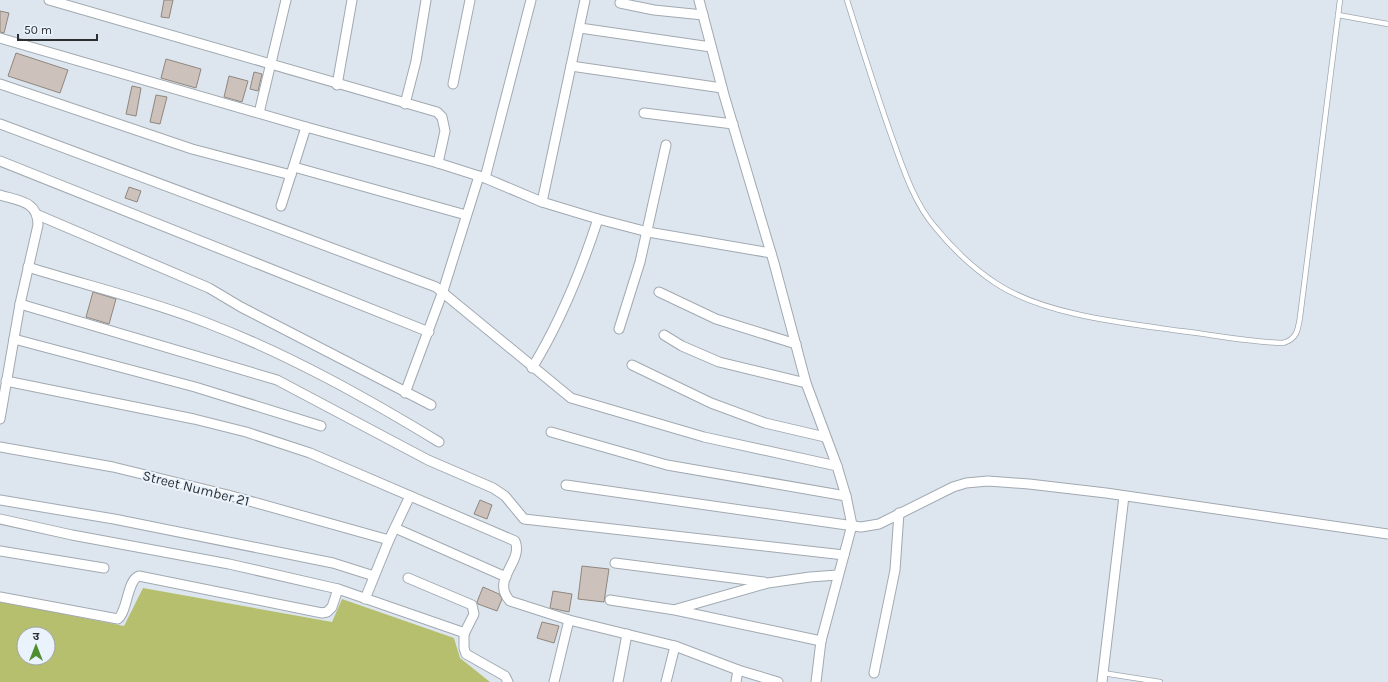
<svg xmlns="http://www.w3.org/2000/svg" width="1388" height="682" font-family="Karla,'Noto Sans Devanagari',sans-serif">
<rect width="100%" height="100%" fill="#dde6ee"/>
<path fill="#b6bf6d" fill-rule="evenodd" d="M 143,588 L 332,622 L 342,599 L 454,638 L 460,658 L 490,682 L 0,682 L 0,601 L 124,626 ZM 24,634 L 48,634 L 48,658 L 24,658 Z"/>
<g fill="#ccc2bb" stroke="#8f867f">
<polygon points="164,0 173,0 169,18 161,17"/>
<polygon points="0,11 9,13 4,33 0,32"/>
<polygon points="16,53 68,70 60,93 8,76"/>
<polygon points="166,59 201,69 196,88 161,78"/>
<polygon points="254,72 262,74 258,91 250,89"/>
<polygon points="229,76 248,81 242,102 224,97"/>
<polygon points="132,86 141,88 136,116 126,114"/>
<polygon points="156,95 167,97 160,124 150,122"/>
<polygon points="129,187 141,191 137,202 125,198"/>
<polygon points="93,292 116,299 109,324 86,317"/>
<polygon points="480,500 492,505 487,519 474,514"/>
<polygon points="582,566 609,569 604,602 578,599"/>
<polygon points="483,587 499,594 502,599 497,611 478,604 477,602"/>
<polygon points="553,591 572,594 569,612 550,608"/>
<polygon points="542,622 559,626 554,643 537,638"/>
</g>
<g fill="none" stroke-linecap="round" stroke-linejoin="round">
<defs>
<g id="lane">
<path d="M 847,0 C 862,48 877,96 894,143 C 904,171 915,204 935,227 C 952,248 974,269 997,284 C 1045,315 1124,323 1181,331 C 1215,335 1249,342 1283,343 C 1297,339 1298,330 1300,317 L 1340,0"/>
<polyline points="1338,15 1388,24"/>
<polyline points="1103,673 1160,682"/>
</g>
<g id="street">
<polyline points="49,0 437,112 442,117 445,131 438,163"/>
<polyline points="699,0 724,95 774,263 806,383 837,466 846,496 852,525 821,641 816,682"/>
<polyline points="620,3 654,10 703,15"/>
<polyline points="580,28 711,47"/>
<polyline points="0,38 306,127 438,163 485,178 542,202 598,219 648,232 771,253"/>
<polyline points="571,66 722,88"/>
<polyline points="0,84 192,149 291,175"/>
<polyline points="453,84 470,0"/>
<polyline points="337,85 352,0"/>
<polyline points="405,104 416,61 426,0"/>
<polyline points="259,113 286,0"/>
<polyline points="644,113 733,124"/>
<polyline points="0,124 436,287 571,398 704,437 837,466"/>
<polyline points="0,161 429,332"/>
<polyline points="294,167 466,215"/>
<polyline points="485,178 531,0"/>
<path d="M 0,195 C 19,201 38,201 38,225 L 20,304 L 0,419"/>
<polyline points="542,202 585,0"/>
<polyline points="281,206 306,127"/>
<polyline points="38,215 209,288 241,307 431,405"/>
<path d="M 28,267 C 88,286 149,300 207,323 C 288,354 365,397 439,442"/>
<polyline points="659,292 716,319 796,344"/>
<polyline points="20,304 277,380 428,460 493,488 505,496 524,519 844,555"/>
<polyline points="619,329 640,262 666,145"/>
<polyline points="664,335 682,346 719,362 806,383"/>
<polyline points="14,339 195,387 321,426"/>
<polyline points="632,365 711,403 765,423 825,437"/>
<path d="M 532,368 C 561,321 581,271 598,219"/>
<path d="M 6,381 L 194,419 L 246,432 L 310,453 L 515,541 C 524,562 490,579 510,601 L 569,620 L 675,646 L 738,670 L 778,682"/>
<polyline points="405,393 443,291 479,176"/>
<polyline points="551,432 667,465 846,496"/>
<polyline points="0,447 113,467 228,495 389,540"/>
<polyline points="566,485 861,527 879,524 953,487 966,483 988,481 1029,484 1106,493 1388,534"/>
<polyline points="0,500 114,519 333,563 374,576"/>
<polyline points="0,519 72,535 229,564 338,589 462,632 464,634 464,648 466,654 505,676 508,682"/>
<polyline points="395,528 506,577"/>
<polyline points="0,551 104,568"/>
<polyline points="615,563 764,582"/>
<polyline points="408,578 472,605 474,614 464,634"/>
<path d="M 0,597 L 118,619 C 128,610 127,580 139,576 L 322,613 L 327,612 L 332,607 L 338,589"/>
<polyline points="365,599 389,540 410,496"/>
<polyline points="610,600 675,610 821,641"/>
<polyline points="677,609 768,583 810,577 837,575"/>
<polyline points="874,673 895,570 899,513"/>
<polyline points="554,682 569,620"/>
<polyline points="618,682 627,634"/>
<polyline points="666,682 675,646"/>
<polyline points="736,682 738,670"/>
<polyline points="1102,682 1124,496"/>
</g>
</defs>
<use href="#lane" stroke="#a1a9b1" stroke-width="6"/>
<use href="#street" stroke="#a1a9b1" stroke-width="11"/>
<use href="#lane" stroke="#fff" stroke-width="4.5"/>
<use href="#street" stroke="#fff" stroke-width="9"/>
</g>
<g text-anchor="middle" stroke-width="4" stroke-linejoin="round" paint-order="stroke">
<g font-size="14" fill="#2b2f32" stroke="#eaf3fc">
<text transform="translate(196 488) rotate(14)" y="5">Street Number 21</text>
</g>
</g>
<g transform="translate(36 646)"><circle r="19" fill="#eaf3fc" stroke="#9ea5ab"/>
<path d="M0-3L7 15L0 10L-7 15Z" fill="#4e8e2f"/>
<text y="-6" font-size="11" font-weight="bold" text-anchor="middle" fill="#2b2f32">उ</text>
</g>
<path d="M18 34v6h79v-6" fill="none" stroke="#2b2f32" stroke-width="2"/>
<text x="24" y="34" font-size="12" fill="#2b2f32" stroke="#eaf3fc" stroke-width="3" paint-order="stroke">50 m</text>
</svg>
